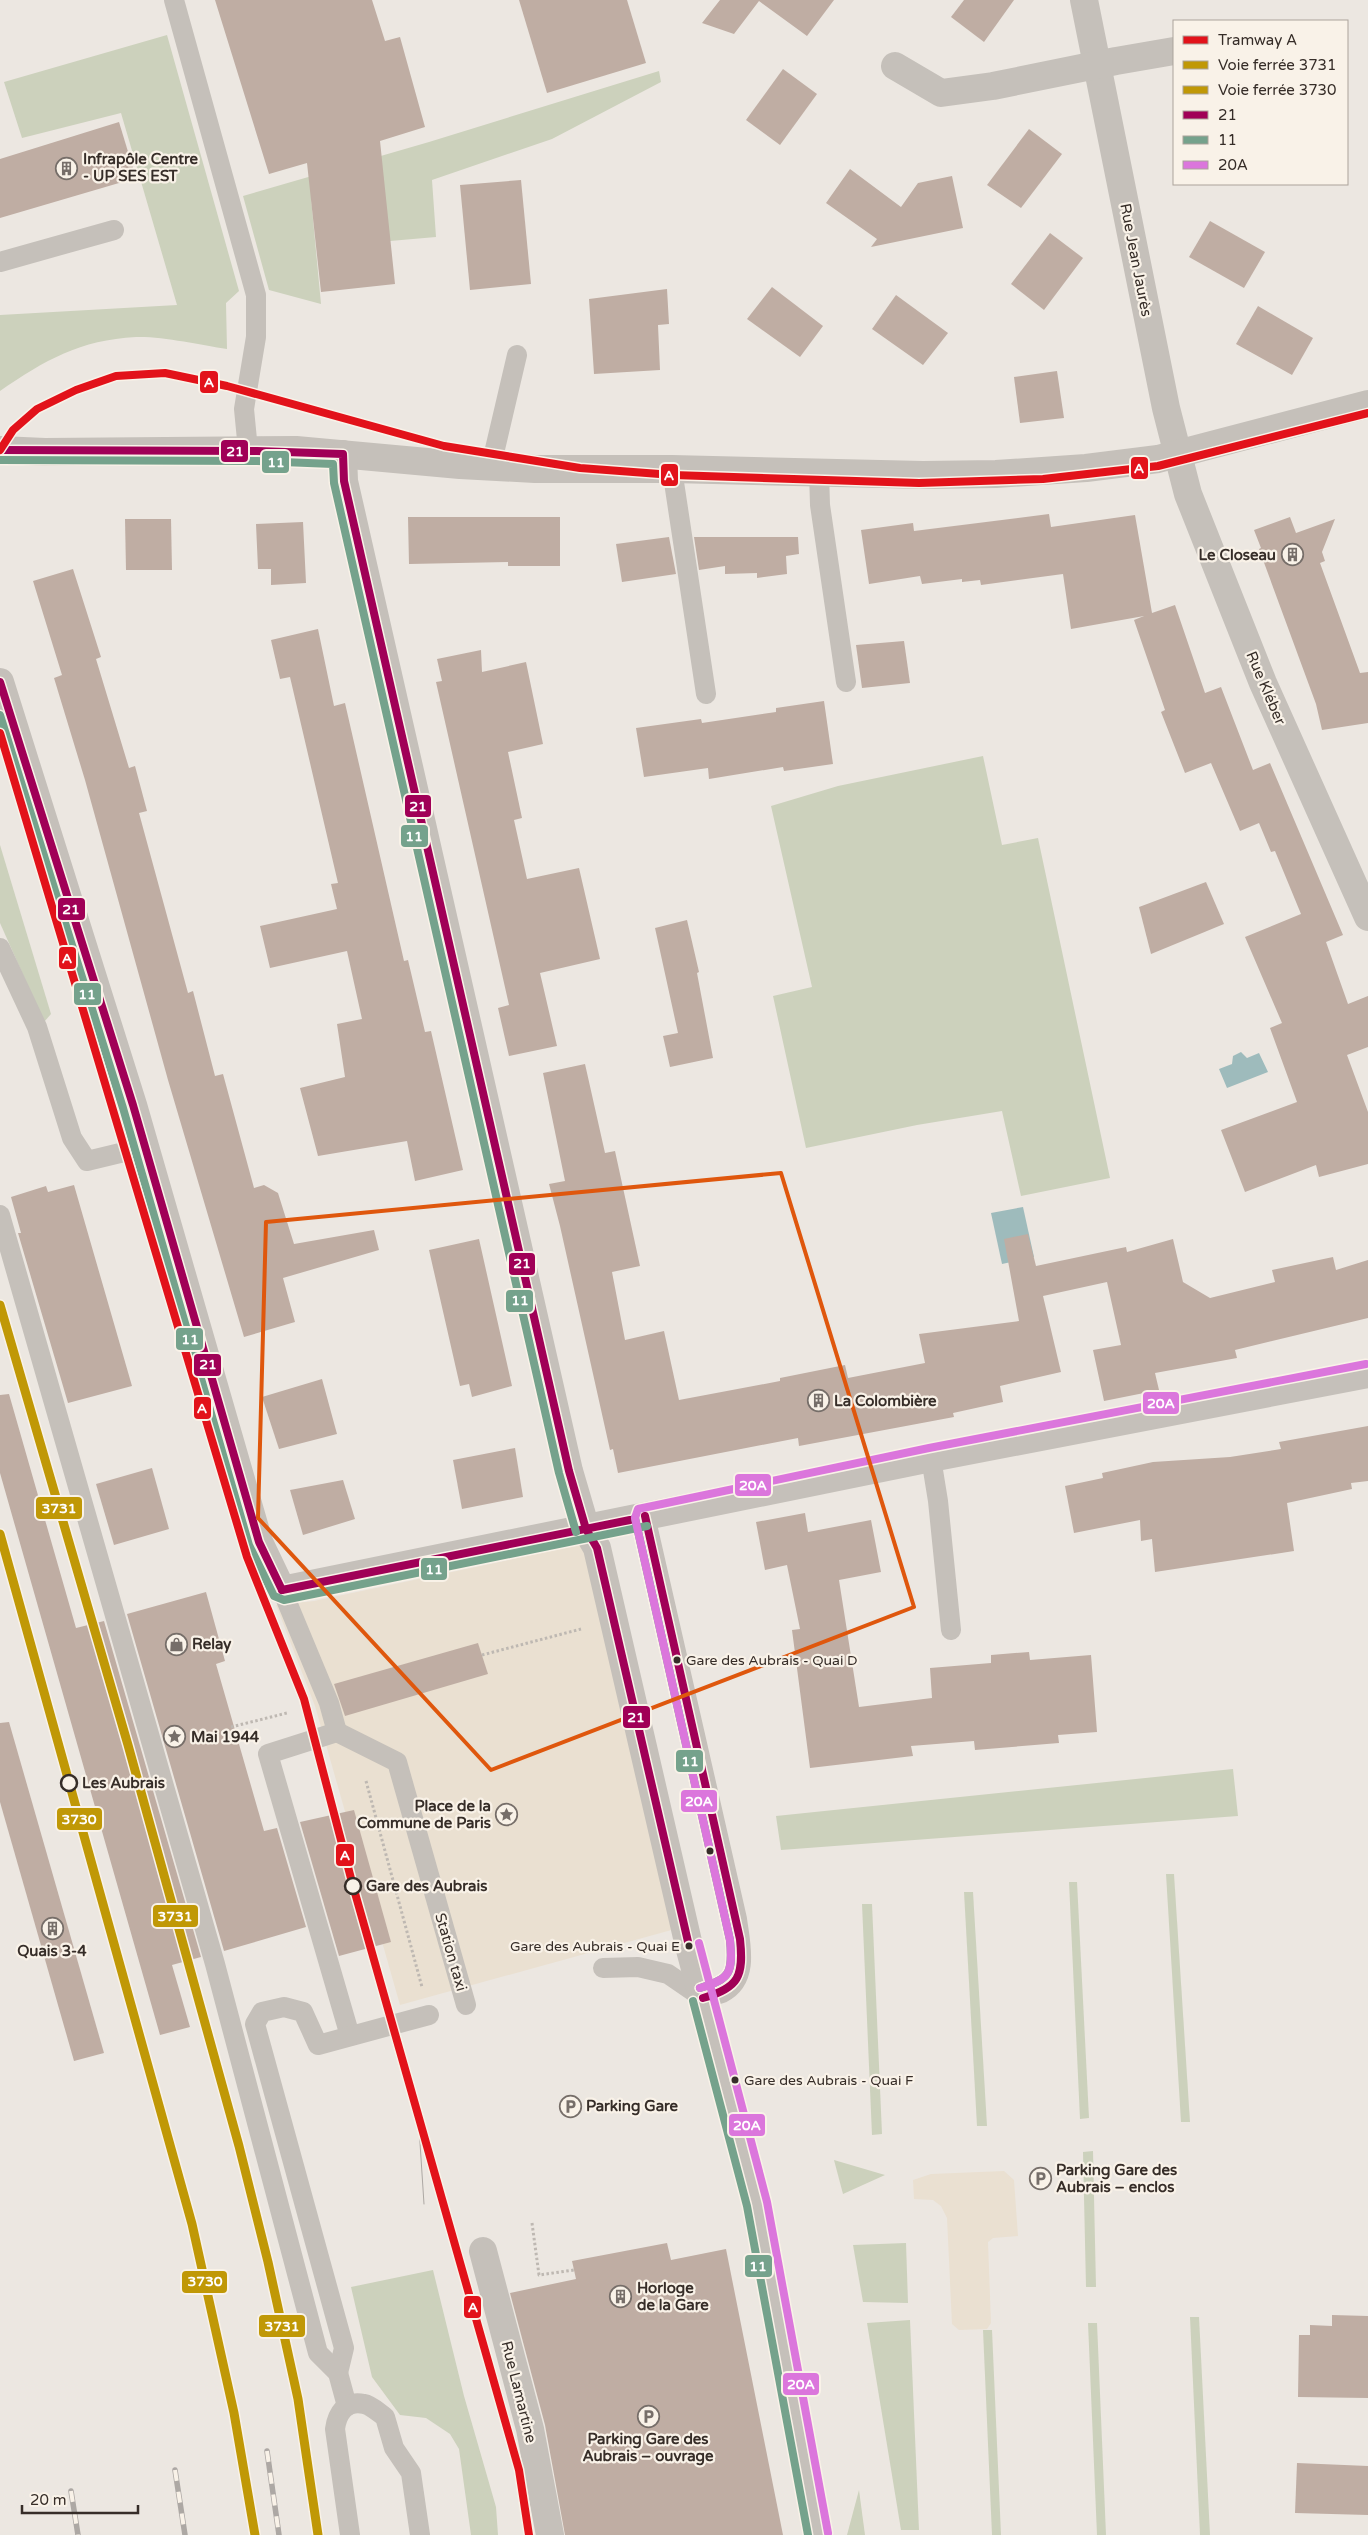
<svg xmlns="http://www.w3.org/2000/svg" width="1368" height="2535" font-family="'Varela Round',sans-serif">
<rect width="100%" height="100%" fill="#ece7e1"/>
<g fill="#ccd1bc">
<path d="M 167,35 L 239,291 L 226,303 L 227,349 C 201,345 161,336 136,337 C 80,340 45,360 0,391 L 0,315 L 177,305 L 121,113 L 22,138 L 4,82 Z"/>
<polygon points="659,71 661,82 552,139 432,180 436,237 390,241 311,198 321,304 269,290 243,196 429,142"/>
<polygon points="983,756 1002,845 1038,838 1110,1178 1021,1196 1002,1111 917,1125 806,1148 773,996 812,987 771,806 838,786"/>
<polygon points="0,845 51,1014 44,1022 0,923"/>
<polygon points="1233,1769 1238,1816 781,1850 776,1816"/>
<polygon points="1166,1874 1174,1874 1190,2122 1181,2122"/>
<polygon points="1069,1882 1077,1882 1089,2118 1080,2119"/>
<polygon points="964,1892 973,1892 987,2126 977,2126"/>
<polygon points="862,1904 872,1904 882,2134 872,2135"/>
<polygon points="1093,2151 1096,2287 1086,2287 1083,2152"/>
<polygon points="834,2160 885,2175 843,2194"/>
<polygon points="906,2243 908,2303 863,2302 853,2245"/>
<polygon points="433,2270 464,2396 496,2507 498,2535 471,2535 459,2449 450,2434 426,2418 400,2415 372,2377 351,2287"/>
<polygon points="1190,2317 1199,2317 1210,2535 1200,2535"/>
<polygon points="910,2320 919,2530 901,2530 867,2323"/>
<polygon points="1088,2323 1097,2323 1106,2535 1097,2535"/>
<polygon points="983,2330 992,2330 1001,2535 992,2535"/>
<polygon points="859,2490 865,2535 847,2535"/>
</g>
<g fill="#eae0d1">
<polygon points="603,1540 693,1924 400,2005 315,1706 276,1605 314,1601"/>
<polygon points="1004,2171 1014,2180 1018,2236 993,2238 988,2242 991,2323 987,2329 959,2330 952,2324 947,2218 941,2206 933,2200 914,2199 913,2180 931,2174"/>
</g>
<g fill="#9ebbbc">
<polygon points="1241,1052 1247,1058 1259,1053 1268,1072 1227,1088 1219,1069 1232,1064 1233,1056"/>
<polygon points="1023,1207 1034,1257 1002,1264 991,1213"/>
</g>
<g fill="#bfada3">
<polygon points="215,0 372,0 385,41 400,37 425,127 380,141 395,284 321,292 307,163 269,174"/>
<polygon points="519,0 627,0 646,63 547,93"/>
<polygon points="720,0 834,0 807,36 759,1 734,34 702,23"/>
<polygon points="964,0 1014,0 984,42 951,17"/>
<polygon points="783,69 817,94 780,145 746,120"/>
<polygon points="119,122 136,178 0,218 0,159"/>
<polygon points="1029,129 1062,154 1021,208 987,185"/>
<polygon points="850,169 901,207 918,183 952,176 963,228 871,247 877,239 826,203"/>
<polygon points="521,180 531,284 470,290 460,185"/>
<polygon points="1210,221 1265,252 1244,288 1189,257"/>
<polygon points="1050,233 1083,258 1044,310 1011,284"/>
<polygon points="772,287 823,326 800,357 747,319"/>
<polygon points="667,289 669,324 658,325 660,370 594,374 589,299"/>
<polygon points="896,295 948,333 923,365 872,329"/>
<polygon points="1258,306 1313,338 1292,375 1236,344"/>
<polygon points="1057,371 1064,418 1020,423 1014,377"/>
<polygon points="1049,514 1051,527 1135,515 1152,613 1175,605 1205,693 1221,687 1253,770 1270,763 1343,935 1326,942 1348,1004 1368,996 1368,1047 1347,1055 1368,1112 1368,1164 1319,1177 1316,1165 1245,1192 1221,1130 1297,1102 1270,1028 1282,1023 1245,937 1301,914 1275,851 1271,852 1259,823 1240,831 1211,763 1185,773 1161,712 1165,710 1134,620 1144,616 1071,629 1063,574 981,585 980,580 962,582 962,579 922,584 920,576 869,584 861,530 913,523 914,531"/>
<polygon points="408,517 560,517 560,566 508,566 508,562 409,564"/>
<polygon points="1290,517 1296,533 1335,519 1322,552 1325,561 1320,563 1360,673 1368,672 1368,723 1322,730 1316,704 1259,549 1261,548 1254,530"/>
<polygon points="125,519 171,519 172,570 126,570"/>
<polygon points="303,522 306,583 271,585 271,569 258,569 256,524"/>
<polygon points="669,537 676,574 622,582 616,544"/>
<polygon points="694,537 798,537 799,554 786,556 787,574 757,578 757,573 725,574 725,566 699,570"/>
<polygon points="73,569 101,657 96,659 129,768 135,766 147,811 139,813 188,993 193,991 215,1076 223,1074 254,1188 264,1185 278,1193 294,1244 374,1230 379,1250 283,1278 295,1322 244,1337 168,1080 85,780 54,678 62,675 33,581"/>
<polygon points="318,629 334,706 345,703 404,961 408,960 425,1032 431,1031 463,1170 415,1181 407,1141 318,1156 300,1088 345,1077 337,1024 362,1019 347,951 270,968 260,926 337,909 331,884 338,883 290,677 280,679 271,640"/>
<polygon points="904,641 910,683 862,688 856,645"/>
<polygon points="481,650 482,672 526,662 543,744 508,752 522,818 514,820 527,879 579,868 600,959 540,973 557,1046 509,1056 498,1008 509,1005 436,682 442,681 437,659"/>
<polygon points="824,701 833,764 784,771 783,767 709,779 708,768 644,777 636,728 701,719 702,723 776,712 776,708"/>
<polygon points="1206,882 1224,924 1151,954 1139,907"/>
<polygon points="687,920 699,972 697,973 713,1058 670,1067 663,1036 678,1033 655,928"/>
<polygon points="585,1064 605,1153 615,1151 640,1266 612,1272 625,1340 664,1331 679,1400 780,1381 780,1378 845,1365 848,1378 925,1363 919,1334 1019,1321 1004,1239 1028,1234 1038,1274 1036,1266 1126,1247 1127,1252 1173,1239 1183,1282 1210,1298 1275,1282 1272,1270 1333,1257 1336,1270 1368,1260 1368,1318 1235,1350 1237,1358 1155,1373 1159,1390 1104,1401 1093,1350 1121,1345 1107,1282 1043,1296 1061,1372 1000,1386 1003,1402 953,1413 954,1417 799,1446 798,1438 618,1473 613,1449 610,1450 560,1226 549,1184 565,1181 543,1073"/>
<polygon points="74,1185 132,1386 68,1403 18,1233 21,1233 11,1197 46,1186 48,1192"/>
<polygon points="479,1239 512,1386 472,1397 469,1384 460,1386 429,1250"/>
<polygon points="322,1379 337,1434 279,1449 262,1397"/>
<polygon points="9,1394 76,1628 104,1621 201,1957 172,1965 190,2027 160,2035 0,1473 0,1395"/>
<polygon points="1368,1426 1368,1481 1351,1483 1352,1489 1287,1503 1294,1551 1155,1572 1152,1539 1141,1541 1140,1520 1074,1533 1065,1486 1103,1478 1102,1473 1153,1462 1230,1457 1281,1449 1279,1442"/>
<polygon points="515,1448 523,1497 462,1509 453,1460"/>
<polygon points="152,1468 169,1529 114,1545 96,1484"/>
<polygon points="343,1480 355,1519 303,1535 290,1490"/>
<polygon points="805,1513 808,1532 871,1520 881,1572 839,1580 859,1707 932,1698 930,1668 991,1663 991,1655 1029,1652 1030,1660 1091,1655 1097,1732 1058,1735 1059,1743 975,1750 974,1741 911,1746 913,1756 810,1768 792,1630 800,1629 787,1565 765,1570 756,1522"/>
<polygon points="206,1592 225,1661 216,1664 264,1831 277,1828 306,1927 224,1951 127,1614"/>
<polygon points="478,1643 488,1674 345,1716 334,1684"/>
<polygon points="9,1722 104,2053 74,2061 0,1802 0,1723"/>
<polygon points="354,1810 391,1942 339,1956 300,1822"/>
<polygon points="667,2243 671,2260 726,2249 783,2535 565,2535 545,2425 510,2293 576,2279 572,2261"/>
<polygon points="1332,2315 1368,2316 1368,2398 1298,2397 1299,2335 1310,2335 1310,2325 1332,2326"/>
<polygon points="1297,2463 1368,2466 1368,2515 1295,2513"/>
</g>
<g fill="none" stroke-linecap="round" stroke-linejoin="round">
<g stroke="#beb8b2" stroke-width="3" stroke-dasharray="2.5 2.5" stroke-linecap="butt">
<polyline points="482,1655 581,1629"/>
<polyline points="231,1727 287,1713"/>
<polyline points="366,1781 422,1987"/>
<polyline points="532,2223 539,2275 574,2270"/>
</g>
<g stroke="#c5c0ba" stroke-width="20">
<polyline points="174,0 256,295 256,337 244,409 248,450"/>
<polyline points="0,262 114,230"/>
<polyline points="491,466 517,355"/>
<polyline points="672,469 706,694"/>
<polyline points="819,472 820,505 846,682"/>
<polyline points="0,948 37,1027 72,1138 87,1161 145,1147"/>
<polyline points="0,1215 215,1964 318,2353 338,2373 347,2406"/>
<polyline points="931,1458 938,1501 951,1630"/>
<polyline points="282,1590 329,1703 337,1732"/>
<polyline points="337,1732 268,1754 350,2036"/>
<polyline points="337,1732 397,1762 466,2005"/>
<path d="M 603,1968 L 638,1967 L 668,1974 L 703,1998 C 709,1996 717,1995 722,1993 C 750,1979 740,1943 737,1919 L 645,1516"/>
<polyline points="338,2373 344,2348 255,2024 262,2012 284,2007 303,2012 318,2045 429,2015"/>
<path d="M 350,2535 L 335,2429 C 337,2414 345,2400 364,2404 C 371,2405 379,2413 385,2417 L 394,2448 L 411,2473 L 420,2535"/>
</g>
<polyline stroke="#c5c0ba" stroke-width="28" points="483,2251 530,2429 550,2535"/>
<g stroke="#c5c0ba" stroke-width="28">
<polyline points="1084,0 1166,408 1188,494 1263,683 1368,917"/>
<polyline points="895,66 941,93 993,86 1116,61 1174,51"/>
<polyline points="0,450 45,452 296,450 460,465 535,469 672,469 923,475 996,474 1086,468 1158,459 1368,404"/>
<polyline points="343,454 344,481 569,1471 586,1529 597,1548 689,1946 757,2204 818,2535"/>
<polyline points="0,682 133,1105 259,1542 282,1590 931,1458 1368,1374"/>
</g>
<polyline stroke="#ada8a4" stroke-width="1" points="418,2112 424,2204"/>
<defs>
<g id="rail">
<polyline points="267,2451 279,2535"/>
<polyline points="175,2470 185,2535"/>
<polyline points="71,2491 78,2535"/>
</g>
</defs>
<use href="#rail" stroke="#ada8a4" stroke-width="5.5"/>
<use href="#rail" stroke="#f9f2e8" stroke-width="4" stroke-dasharray="11" stroke-linecap="butt"/>
<defs>
<g id="bus-1">
<polyline points="0,450 257,451 343,454 344,481 569,1471 586,1529 597,1548 689,1946"/>
<polyline points="0,682 133,1105 259,1542 282,1590"/>
<path d="M 645,1516 L 740,1939 C 744,1976 739,1988 703,1998"/>
<polyline points="282,1590 630,1520"/>
</g>
<g id="bus-2">
<polyline points="0,460 257,461 333,464 334,483 559,1473 576,1532"/>
<polyline points="0,715 123,1108 249,1545 274,1596 284,1600 647,1526"/>
<path d="M 635,1518 L 730,1940 C 733,1972 731,1979 700,1988"/>
<polyline points="693,2001 747,2206 808,2535"/>
</g>
<g id="bus-3">
<polyline points="699,1943 767,2202 828,2533"/>
<path d="M 700,1988 C 731,1979 733,1972 730,1940 L 635,1518 L 638,1509 L 929,1448 L 1366,1364"/>
</g>
</defs>
<use href="#bus-1" stroke="#f9f2e8" stroke-width="11"/>
<use href="#bus-2" stroke="#f9f2e8" stroke-width="11"/>
<use href="#bus-3" stroke="#f9f2e8" stroke-width="11"/>
<use href="#bus-1" stroke="#a00057" stroke-width="8"/>
<use href="#bus-2" stroke="#75a28c" stroke-width="8"/>
<use href="#bus-3" stroke="#db76dc" stroke-width="8"/>
<defs>
<polyline id="rail-1" points="0,1305 128,1745 239,2146 268,2262 298,2399 318,2535"/>
<polyline id="rail-2" points="0,1534 192,2224 234,2413 255,2535"/>
</defs>
<use href="#rail-1" stroke="#f9f2e8" stroke-width="12"/>
<use href="#rail-2" stroke="#f9f2e8" stroke-width="12"/>
<use href="#rail-1" stroke="#c09806" stroke-width="9"/>
<use href="#rail-2" stroke="#c09806" stroke-width="9"/>
<defs>
<g id="tram-1">
<polyline points="0,450 13,430 37,409 76,390 116,376 165,373 227,386 444,446 580,468 673,475 919,483 1043,479 1158,466 1368,413"/>
<polyline points="0,733 247,1557 304,1699 353,1886 519,2470 529,2535"/>
</g>
</defs>
<use href="#tram-1" stroke="#f9f2e8" stroke-width="11"/>
<use href="#tram-1" stroke="#e2121a" stroke-width="8"/>
</g>
<path fill="none" stroke="#df570d" stroke-width="4" stroke-linejoin="round" d="M 781,1173 L 914,1607 L 491,1770 L 258,1518 L 266,1222 Z"/>
<defs>
<symbol id="building-ring" viewBox="-11 -11 22 22"><circle r="9.5" fill="#f9f2e8" stroke="#766e69" stroke-width="1.5"/><path d="M-4-6H4V6H1V3H-1V6H-4ZM-2.5-4.3h1.7v1.8h-1.7ZM.8-4.3h1.7v1.8H.8ZM-2.5-1h1.7V.8h-1.7ZM.8-1h1.7V.8H.8Z" fill="#766e69"/></symbol>
<symbol id="shop-ring" viewBox="-11 -11 22 22"><circle r="9.5" fill="#f9f2e8" stroke="#766e69" stroke-width="1.5"/><path d="M-5-2.5h2.3a2.7 3.5 0 0 1 5.4 0H5L5.5 6h-11ZM-1.5-2.5h3a1.5 2.3 0 0 0-3 0Z" fill="#766e69"/></symbol>
<symbol id="sight-ring" viewBox="-11 -11 22 22"><circle r="9.5" fill="#f9f2e8" stroke="#766e69" stroke-width="1.5"/><path d="M0-6L1.8-2.2L6-1.7L2.9 1.2L3.7 5.4L0 3.3L-3.7 5.4L-2.9 1.2L-6-1.7L-1.8-2.2Z" fill="#766e69"/></symbol>
<symbol id="parking-ring" viewBox="-11 -11 22 22"><circle r="9.5" fill="#f9f2e8" stroke="#766e69" stroke-width="1.5"/><path d="M-3.5-5.5H1a3.5 3.5 0 0 1 0 7H-1V5.5H-3.5ZM-1-3.4V-.6H.8a1.4 1.4 0 0 0 0-2.8Z" fill="#766e69"/></symbol>
</defs>
<g fill-rule="evenodd">
<use href="#building-ring" x="54" y="156" width="25" height="25"/>
<use href="#building-ring" x="1280" y="542" width="25" height="25"/>
<use href="#building-ring" x="806" y="1388" width="25" height="25"/>
<use href="#shop-ring" x="164" y="1632" width="25" height="25"/>
<use href="#sight-ring" x="162" y="1724" width="25" height="25"/>
<use href="#sight-ring" x="494" y="1802" width="25" height="25"/>
<use href="#building-ring" x="40" y="1916" width="25" height="25"/>
<use href="#parking-ring" x="558" y="2094" width="25" height="25"/>
<use href="#parking-ring" x="1028" y="2166" width="25" height="25"/>
<use href="#building-ring" x="608" y="2284" width="25" height="25"/>
<use href="#parking-ring" x="636" y="2404" width="25" height="25"/>
</g>
<g fill="#362d28" stroke="#f9f2e8" stroke-width="2">
<circle cx="677" cy="1660" r="4.5"/>
<circle cx="710" cy="1851" r="4.5"/>
<circle cx="689" cy="1946" r="4.5"/>
<circle cx="735" cy="2080" r="4.5"/>
</g>
<g fill="#f9f2e8" stroke="#362d28" stroke-width="2.5">
<circle cx="69" cy="1783" r="8"/>
<circle cx="353" cy="1886" r="8"/>
</g>
<g text-anchor="middle" stroke-width="4.5" stroke-linejoin="round" paint-order="stroke">
<g font-size="14" fill="#362d28" stroke="#f9f2e8" text-anchor="start">
<text x="686" y="1665">Gare des Aubrais - Quai D</text>
<text x="680" y="1951" text-anchor="end">Gare des Aubrais - Quai E</text>
<text x="744" y="2085">Gare des Aubrais - Quai F</text>
</g>
<g font-size="15" font-weight="bold" fill="#362d28" stroke="#f9f2e8" text-anchor="start">
<text x="83" y="164">Infrapôle Centre<tspan x="83" dy="17">- UP SES EST</tspan></text>
<text x="1276" y="560" text-anchor="end">Le Closeau</text>
<text x="834" y="1406">La Colombière</text>
<text x="192" y="1649">Relay</text>
<text x="191" y="1742">Mai 1944</text>
<text x="491" y="1811" text-anchor="end">Place de la<tspan x="491" dy="17">Commune de Paris</tspan></text>
<text x="52" y="1956" text-anchor="middle">Quais 3-4</text>
<text x="586" y="2111">Parking Gare</text>
<text x="1056" y="2175">Parking Gare des<tspan x="1056" dy="17">Aubrais – enclos</tspan></text>
<text x="637" y="2293">Horloge<tspan x="637" dy="17">de la Gare</tspan></text>
<text x="648" y="2444" text-anchor="middle">Parking Gare des<tspan x="648" dy="17">Aubrais – ouvrage</tspan></text>
</g>
<g font-size="15" fill="#362d28" stroke="#f9f2e8">
<text transform="translate(1136 260) rotate(79)" y="5">Rue Jean Jaurès</text>
<text transform="translate(1266 688) rotate(67)" y="5">Rue Kléber</text>
<text transform="translate(451 1952) rotate(74)" y="5">Station taxi</text>
<text transform="translate(519 2392) rotate(76)" y="5">Rue Lamartine</text>
</g>
<g font-size="15" font-weight="bold" fill="#362d28" stroke="#f9f2e8" text-anchor="start">
<text x="82" y="1788">Les Aubrais</text>
<text x="366" y="1891">Gare des Aubrais</text>
</g>
</g>
<g stroke="#f9f2e8" stroke-width="2">
<rect x="199" y="370" width="20" height="24" rx="5" fill="#e2121a"/>
<rect x="220" y="439" width="29" height="24" rx="5" fill="#a00057"/>
<rect x="261" y="450" width="29" height="24" rx="5" fill="#75a28c"/>
<rect x="1130" y="456" width="19" height="24" rx="5" fill="#e2121a"/>
<rect x="660" y="463" width="19" height="24" rx="5" fill="#e2121a"/>
<rect x="404" y="794" width="28" height="24" rx="5" fill="#a00057"/>
<rect x="400" y="824" width="29" height="24" rx="5" fill="#75a28c"/>
<rect x="57" y="897" width="29" height="24" rx="5" fill="#a00057"/>
<rect x="58" y="946" width="19" height="24" rx="5" fill="#e2121a"/>
<rect x="73" y="982" width="29" height="24" rx="5" fill="#75a28c"/>
<rect x="508" y="1252" width="28" height="24" rx="5" fill="#a00057"/>
<rect x="505" y="1289" width="29" height="24" rx="5" fill="#75a28c"/>
<rect x="175" y="1327" width="29" height="24" rx="5" fill="#75a28c"/>
<rect x="193" y="1353" width="29" height="24" rx="5" fill="#a00057"/>
<rect x="1142" y="1391" width="38" height="24" rx="5" fill="#db76dc"/>
<rect x="193" y="1396" width="19" height="24" rx="5" fill="#e2121a"/>
<rect x="734" y="1473" width="38" height="24" rx="5" fill="#db76dc"/>
<rect x="35" y="1496" width="48" height="24" rx="5" fill="#c09806"/>
<rect x="420" y="1557" width="28" height="24" rx="5" fill="#75a28c"/>
<rect x="622" y="1705" width="29" height="24" rx="5" fill="#a00057"/>
<rect x="675" y="1749" width="29" height="24" rx="5" fill="#75a28c"/>
<rect x="680" y="1789" width="38" height="24" rx="5" fill="#db76dc"/>
<rect x="56" y="1807" width="47" height="24" rx="5" fill="#c09806"/>
<rect x="335" y="1843" width="20" height="24" rx="5" fill="#e2121a"/>
<rect x="152" y="1904" width="47" height="24" rx="5" fill="#c09806"/>
<rect x="728" y="2113" width="38" height="24" rx="5" fill="#db76dc"/>
<rect x="744" y="2254" width="29" height="24" rx="5" fill="#75a28c"/>
<rect x="181" y="2270" width="47" height="24" rx="5" fill="#c09806"/>
<rect x="463" y="2295" width="19" height="24" rx="5" fill="#e2121a"/>
<rect x="258" y="2314" width="48" height="24" rx="5" fill="#c09806"/>
<rect x="782" y="2372" width="38" height="24" rx="5" fill="#db76dc"/>
</g>
<g font-size="14" text-anchor="middle" font-weight="bold" fill="#fff">
<text x="209" y="387">A</text>
<text x="235" y="456">21</text>
<text x="276" y="467">11</text>
<text x="1139" y="473">A</text>
<text x="669" y="480">A</text>
<text x="418" y="811">21</text>
<text x="414" y="841">11</text>
<text x="71" y="914">21</text>
<text x="67" y="963">A</text>
<text x="87" y="999">11</text>
<text x="522" y="1268">21</text>
<text x="520" y="1305">11</text>
<text x="190" y="1344">11</text>
<text x="208" y="1369">21</text>
<text x="1161" y="1408">20A</text>
<text x="202" y="1413">A</text>
<text x="753" y="1490">20A</text>
<text x="59" y="1513">3731</text>
<text x="434" y="1574">11</text>
<text x="636" y="1722">21</text>
<text x="690" y="1766">11</text>
<text x="699" y="1806">20A</text>
<text x="79" y="1824">3730</text>
<text x="345" y="1860">A</text>
<text x="175" y="1921">3731</text>
<text x="747" y="2130">20A</text>
<text x="758" y="2271">11</text>
<text x="205" y="2286">3730</text>
<text x="473" y="2312">A</text>
<text x="282" y="2331">3731</text>
<text x="801" y="2389">20A</text>
</g>
<rect x="1173" y="20" width="175" height="165" fill="#f9f2e8" stroke="#aba39b"/>
<rect x="1183" y="36" width="25" height="8" fill="#e2121a" stroke="#aba39b"/>
<text x="1218" y="45" font-size="15" fill="#362d28">Tramway A</text>
<rect x="1183" y="61" width="25" height="8" fill="#c09806" stroke="#aba39b"/>
<text x="1218" y="70" font-size="15" fill="#362d28">Voie ferrée 3731</text>
<rect x="1183" y="86" width="25" height="8" fill="#c09806" stroke="#aba39b"/>
<text x="1218" y="95" font-size="15" fill="#362d28">Voie ferrée 3730</text>
<rect x="1183" y="111" width="25" height="8" fill="#a00057" stroke="#aba39b"/>
<text x="1218" y="120" font-size="15" fill="#362d28">21</text>
<rect x="1183" y="136" width="25" height="8" fill="#75a28c" stroke="#aba39b"/>
<text x="1218" y="145" font-size="15" fill="#362d28">11</text>
<rect x="1183" y="161" width="25" height="8" fill="#db76dc" stroke="#aba39b"/>
<text x="1218" y="170" font-size="15" fill="#362d28">20A</text>
<path d="M22 2505v8h116v-8" fill="none" stroke="#362d28" stroke-width="2.5"/>
<text x="30" y="2505" font-size="15" fill="#362d28" stroke="#f9f2e8" stroke-width="4" paint-order="stroke">20 m</text>
</svg>
